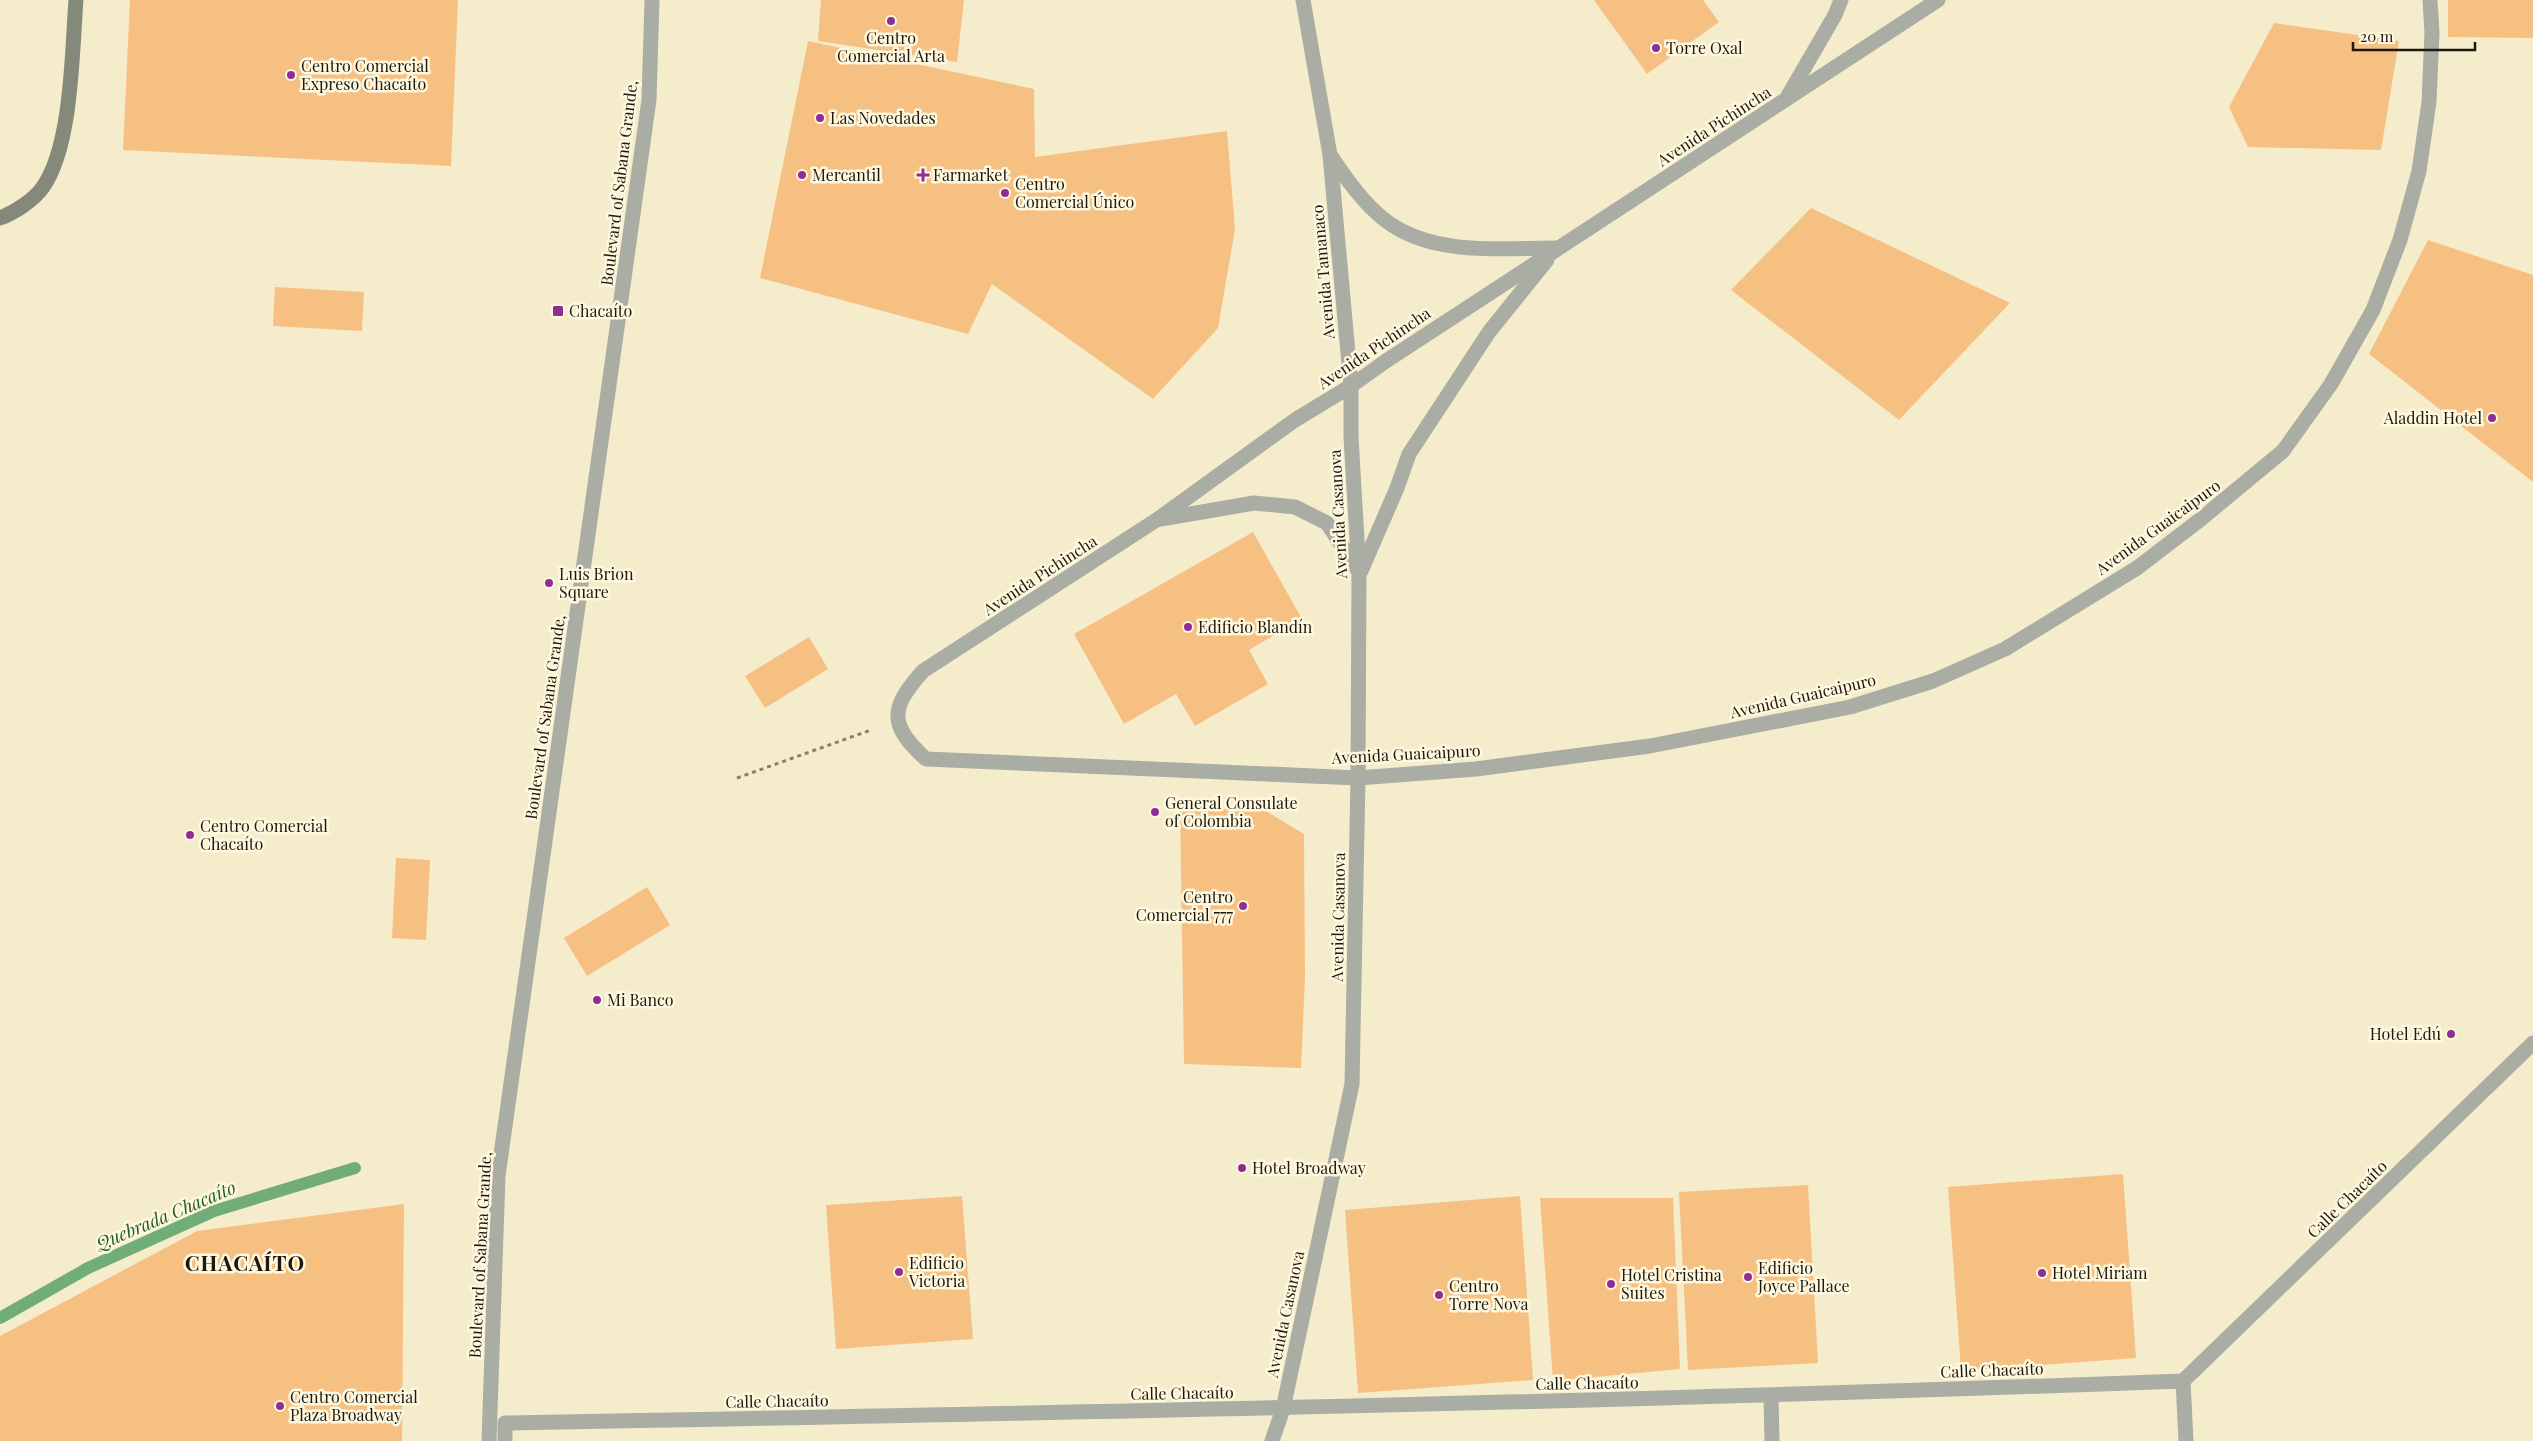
<svg xmlns="http://www.w3.org/2000/svg" width="2533" height="1441" font-family="'Playfair Display',serif">
<rect width="100%" height="100%" fill="#fff8df"/>
<rect fill="#f5eccc" x="0" y="0" width="2533" height="1441"/>
<g fill="none" stroke-linecap="round" stroke-linejoin="round">
<polyline stroke="#71ad76" stroke-width="12" points="0,1318 88,1268 214,1211 355,1168"/>
</g>
<g fill="#f7c083">
<polygon points="130,0 458,0 451,166 123,150"/>
<polygon points="821,0 964,0 957,62 818,41"/>
<polygon points="1594,0 1703,0 1719,22 1647,74"/>
<polygon points="2448,0 2533,0 2533,38 2448,37"/>
<polygon points="2274,23 2399,41 2381,150 2248,147 2229,107"/>
<polygon points="808,41 1034,89 1035,157 1227,131 1235,229 1218,328 1153,399 992,284 968,334 760,278"/>
<polygon points="1811,208 2010,303 1899,420 1731,290"/>
<polygon points="2428,240 2533,275 2533,482 2369,354"/>
<polygon points="275,287 364,292 362,331 273,326"/>
<polygon points="1253,532 1302,619 1249,650 1268,684 1195,726 1176,694 1124,724 1074,634"/>
<polygon points="809,637 828,669 765,708 745,676"/>
<polygon points="1180,807 1266,811 1304,834 1305,978 1301,1068 1184,1064"/>
<polygon points="396,858 430,860 426,940 392,938"/>
<polygon points="647,887 670,925 587,976 564,938"/>
<polygon points="2123,1174 2136,1358 1961,1371 1948,1187"/>
<polygon points="1808,1185 1818,1363 1688,1370 1679,1192"/>
<polygon points="962,1196 973,1339 836,1349 826,1205"/>
<polygon points="1520,1196 1533,1380 1358,1393 1345,1210"/>
<polygon points="1540,1198 1673,1198 1680,1369 1553,1381"/>
<polygon points="404,1204 402,1441 0,1441 0,1336 197,1231"/>
</g>
<g fill="none" stroke-linecap="round" stroke-linejoin="round">
<polyline stroke="#868171" stroke-width="3" stroke-dasharray="4 4" stroke-linecap="butt" points="737,778 871,730"/>
<g stroke="#aaada3" stroke-width="15">
<path d="M 1938,0 L 1386,361 L 1351,386 L 1295,420 L 1158,519 L 923,671 C 890,708 888,725 926,759 L 1358,778 L 1476,769 L 1650,746 L 1850,707 L 1933,681 L 2005,649 L 2137,568 L 2201,519 L 2283,451 L 2331,384 L 2373,310 L 2400,240 L 2419,171 L 2429,102 L 2432,33 L 2430,0"/>
<polyline points="1788,96 1835,15 1841,0"/>
<path d="M 1331,156 C 1346,179 1368,210 1392,225 C 1439,256 1504,248 1557,248"/>
<polyline points="1161,519 1254,503 1295,507 1327,523 1359,572"/>
<polyline points="1361,571 1397,488 1409,454 1489,332 1547,260"/>
<polyline points="2183,1381 2186,1441"/>
<polyline points="1771,1396 1772,1441"/>
<polyline points="489,1441 498,1176 649,100 652,0"/>
<path d="M 505,1441 L 505,1423 C 1065,1413 1624,1402 2183,1381 L 2533,1043"/>
<polyline points="1272,1441 1283,1409 1352,1084 1358,778 1359,573 1351,437 1351,386 1330,155 1303,0"/>
</g>
<path stroke="#85897a" stroke-width="15" d="M 0,218 C 14,213 34,200 43,187 C 72,146 72,51 76,0"/>
</g>
<g fill="#902d94" stroke="#fff8df" stroke-width="2">
<circle cx="891" cy="21" r="5"/>
<circle cx="1656" cy="48" r="5"/>
<circle cx="291" cy="75" r="5"/>
<circle cx="820" cy="118" r="5"/>
<circle cx="802" cy="175" r="5"/>
<path d="M920.5 167.5h5v5h5v5h-5v5h-5v-5h-5v-5h5z"/>
<circle cx="1005" cy="193" r="5"/>
<rect x="552" y="305" width="12" height="12" rx="2.5"/>
<circle cx="2492" cy="418" r="5"/>
<circle cx="549" cy="583" r="5"/>
<circle cx="1188" cy="627" r="5"/>
<circle cx="1155" cy="812" r="5"/>
<circle cx="190" cy="835" r="5"/>
<circle cx="1243" cy="906" r="5"/>
<circle cx="597" cy="1000" r="5"/>
<circle cx="2451" cy="1034" r="5"/>
<circle cx="1242" cy="1168" r="5"/>
<circle cx="899" cy="1272" r="5"/>
<circle cx="2042" cy="1273" r="5"/>
<circle cx="1748" cy="1277" r="5"/>
<circle cx="1611" cy="1284" r="5"/>
<circle cx="1439" cy="1295" r="5"/>
<circle cx="280" cy="1406" r="5"/>
</g>
<g text-anchor="middle" stroke-width="5" stroke-linejoin="round" paint-order="stroke">
<g font-size="16" fill="#1b180f" stroke="#fff8df" text-anchor="start">
<text x="891" y="44" text-anchor="middle">Centro<tspan x="891" dy="18">Comercial Arta</tspan></text>
<text x="1666" y="54">Torre Oxal</text>
<text x="301" y="72">Centro Comercial<tspan x="301" dy="18">Expreso Chacaíto</tspan></text>
<text x="830" y="124">Las Novedades</text>
<text x="812" y="181">Mercantil</text>
<text x="933" y="181">Farmarket</text>
<text x="1015" y="190">Centro<tspan x="1015" dy="18">Comercial Único</tspan></text>
<text x="569" y="317">Chacaíto</text>
<text x="2482" y="424" text-anchor="end">Aladdin Hotel</text>
<text x="559" y="580">Luis Brion<tspan x="559" dy="18">Square</tspan></text>
<text x="1198" y="633">Edificio Blandín</text>
<text x="1165" y="809">General Consulate<tspan x="1165" dy="18">of Colombia</tspan></text>
<text x="200" y="832">Centro Comercial<tspan x="200" dy="18">Chacaíto</tspan></text>
<text x="1233" y="903" text-anchor="end">Centro<tspan x="1233" dy="18">Comercial 777</tspan></text>
<text x="607" y="1006">Mi Banco</text>
<text x="2441" y="1040" text-anchor="end">Hotel Edú</text>
<text x="1252" y="1174">Hotel Broadway</text>
<text x="909" y="1269">Edificio<tspan x="909" dy="18">Victoria</tspan></text>
<text x="1758" y="1274">Edificio<tspan x="1758" dy="18">Joyce Pallace</tspan></text>
<text x="2052" y="1279">Hotel Miriam</text>
<text x="1621" y="1281">Hotel Cristina<tspan x="1621" dy="18">Suites</tspan></text>
<text x="1449" y="1292">Centro<tspan x="1449" dy="18">Torre Nova</tspan></text>
<text x="290" y="1403">Centro Comercial<tspan x="290" dy="18">Plaza Broadway</tspan></text>
</g>
<g font-size="16" fill="#1b180f" stroke="#fff8df">
<text transform="translate(1714 126) rotate(-33)" y="6">Avenida Pichincha</text>
<text transform="translate(619 183) rotate(-83)" y="6">Boulevard of Sabana Grande,</text>
<text transform="translate(1323 272) rotate(-95)" y="6">Avenida Tamanaco</text>
<text transform="translate(1374 348) rotate(-34)" y="6">Avenida Pichincha</text>
<text transform="translate(1338 514) rotate(-93)" y="6">Avenida Casanova</text>
<text transform="translate(2158 527) rotate(-36)" y="6">Avenida Guaicaipuro</text>
<text transform="translate(1040 575) rotate(-33)" y="6">Avenida Pichincha</text>
<text transform="translate(1803 696) rotate(-13)" y="6">Avenida Guaicaipuro</text>
<text transform="translate(545 717) rotate(-82)" y="6">Boulevard of Sabana Grande,</text>
<text transform="translate(1406 754) rotate(-3)" y="6">Avenida Guaicaipuro</text>
<text transform="translate(1338 917) rotate(-89)" y="6">Avenida Casanova</text>
<text transform="translate(2347 1199) rotate(-44)" y="6">Calle Chacaíto</text>
<text transform="translate(480 1255) rotate(-87)" y="6">Boulevard of Sabana Grande,</text>
<text transform="translate(1285 1314) rotate(-78)" y="6">Avenida Casanova</text>
<text transform="translate(1992 1370) rotate(-2)" y="6">Calle Chacaíto</text>
<text transform="translate(1587 1383) rotate(-1)" y="6">Calle Chacaíto</text>
<text transform="translate(1182 1393) rotate(-1)" y="6">Calle Chacaíto</text>
<text transform="translate(777 1401) rotate(-1)" y="6">Calle Chacaíto</text>
</g>
<g font-size="18" font-style="italic" fill="#1e5c29" stroke="#fff8df">
<text transform="translate(166 1216) rotate(-23)" y="6">Quebrada Chacaíto</text>
</g>
<g font-size="21" font-weight="bold" letter-spacing="1" fill="#1b180f" stroke="#fff8df">
<text x="245" y="1271">CHACAÍTO</text>
</g>
</g>
<path d="M2353 42v8h122v-8" fill="none" stroke="#1b180f" stroke-width="2.5"/>
<text x="2360" y="42" font-size="15" fill="#1b180f" stroke="#fff8df" stroke-width="4" paint-order="stroke">20 m</text>
</svg>
